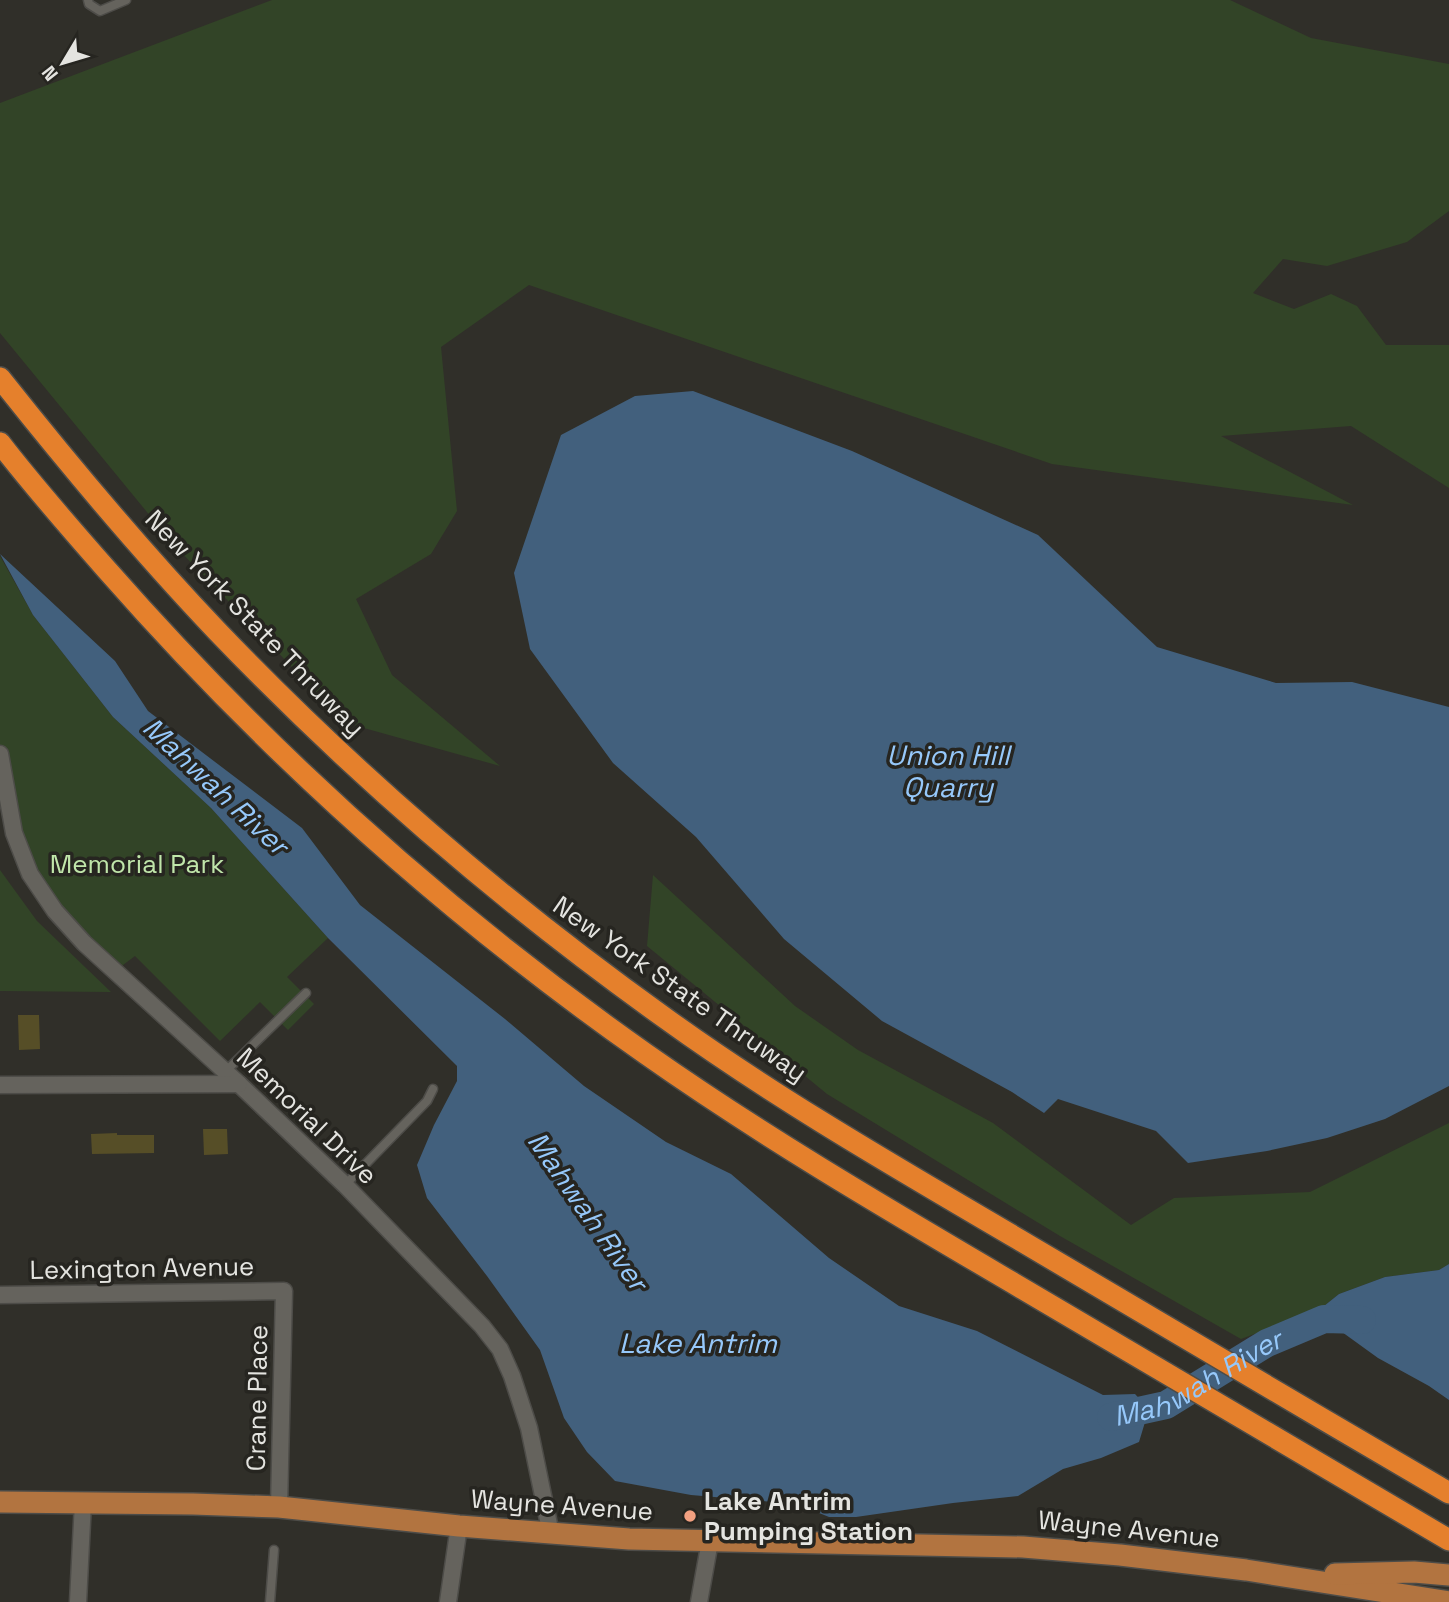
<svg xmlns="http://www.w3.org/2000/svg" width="1449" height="1602" font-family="'Space Grotesk',sans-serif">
<rect width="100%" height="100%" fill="#302f29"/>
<g fill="#324427">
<polygon points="272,0 1230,0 1311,38 1449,64 1449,211 1407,242 1327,266 1283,259 1253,293 1294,309 1331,294 1357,306 1386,345 1449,345 1449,488 1351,426 1221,436 1353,505 1052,464 529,285 441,347 457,511 431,554 356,599 392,675 500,766 346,723 174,545 0,333 0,103"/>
<polygon points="0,556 33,615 113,717 211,808 328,938 287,977 314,1004 288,1030 260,1002 220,1041 135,956 115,971 30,874 0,754"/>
<polygon points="0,870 37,921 111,992 0,991"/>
<polygon points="653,875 795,1006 858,1050 993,1123 1131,1225 1174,1198 1310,1192 1449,1123 1449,1264 1439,1270 1385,1277 1339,1294 1319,1310 1241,1339 1060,1236 827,1094 647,946"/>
</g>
<g fill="#42607d">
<polygon points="693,391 852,451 1038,535 1157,647 1276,683 1352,682 1449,707 1449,1086 1385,1119 1327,1138 1267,1151 1188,1163 1156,1131 1058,1099 1044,1113 1012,1092 882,1021 784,939 696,837 613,763 530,649 514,573 561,435 635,396"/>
<polygon points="0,554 115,661 148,711 302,828 360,905 505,1019 584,1086 666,1142 731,1174 829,1258 899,1306 977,1331 1103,1395 1135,1394 1149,1409 1139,1442 1101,1458 1063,1469 1018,1496 953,1503 856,1517 829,1517 797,1504 691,1495 615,1481 587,1452 564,1418 540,1350 487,1276 427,1198 417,1165 434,1125 457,1081 457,1066 328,938 211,808 113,717 33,615"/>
<polygon points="1449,1264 1449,1400 1429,1386 1378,1358 1324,1319 1319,1310 1339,1294 1385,1277 1439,1270"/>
</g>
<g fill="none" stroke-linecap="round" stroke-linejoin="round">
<path stroke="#42607d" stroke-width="28" id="s1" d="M 1111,1417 L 1166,1405 L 1267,1343 L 1324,1319 L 1362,1320"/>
</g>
<g fill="#564e27">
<polygon points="18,1015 39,1015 40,1049 19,1050"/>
<polygon points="203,1129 227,1129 228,1154 204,1155"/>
<polygon points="117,1133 117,1135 154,1135 154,1153 92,1154 91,1134"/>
</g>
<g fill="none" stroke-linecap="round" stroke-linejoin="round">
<defs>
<g id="service">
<polyline points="88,0 89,4 100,11 126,0"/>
<polyline points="225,1072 306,993"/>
<polyline points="345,1185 427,1101 433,1089"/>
<polyline points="270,1602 274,1550"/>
</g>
<g id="minor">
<polyline points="0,754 14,833 30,874 55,911 84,943 239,1084 345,1185 482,1326 500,1349 512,1376 529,1428 551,1534"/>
<polyline points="0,1085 239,1084"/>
<polyline points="0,1295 284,1291 279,1507"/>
<polyline points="78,1602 83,1502"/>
<polyline points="448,1602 459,1526"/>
<polyline points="699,1602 710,1541"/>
</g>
<g id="primary">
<polyline points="0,1502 193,1504 279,1507 459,1526 629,1539 1023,1547 1120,1555 1246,1570 1449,1602"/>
<polyline points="1335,1574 1414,1572 1449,1575"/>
</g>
<g id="motorway">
<path d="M 0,378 C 69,465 140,550 217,631 C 354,774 504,903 665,1018 C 777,1099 899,1169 1018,1239 C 1162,1324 1305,1409 1449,1493"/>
<path d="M 0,443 C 34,487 70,528 107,570 C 266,751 448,915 646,1054 C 764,1137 889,1210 1013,1283 C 1159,1368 1304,1454 1449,1540"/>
</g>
</defs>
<use href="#service" stroke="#4d4c48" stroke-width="11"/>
<use href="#minor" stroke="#4d4c48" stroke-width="19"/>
<use href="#primary" stroke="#4d4c48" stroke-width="24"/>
<use href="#motorway" stroke="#4d4c48" stroke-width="24"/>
<use href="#service" stroke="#65635d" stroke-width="8"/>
<use href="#minor" stroke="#65635d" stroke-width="16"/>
<use href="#primary" stroke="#b27440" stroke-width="21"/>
<use href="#motorway" stroke="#e5802c" stroke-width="21"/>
</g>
<circle fill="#f2a080" stroke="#262520" stroke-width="2.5" cx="690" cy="1516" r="7"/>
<g text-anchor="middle" stroke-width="7" stroke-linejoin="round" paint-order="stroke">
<g font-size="26" fill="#e4e4e0" stroke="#262520">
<text transform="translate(255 623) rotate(46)" y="9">New York State Thruway</text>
<text transform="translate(680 989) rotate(35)" y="9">New York State Thruway</text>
<text transform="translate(307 1116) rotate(44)" y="9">Memorial Drive</text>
<text transform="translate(142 1268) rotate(-1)" y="9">Lexington Avenue</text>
<text transform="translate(257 1398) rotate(-89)" y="9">Crane Place</text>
<text transform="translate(562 1505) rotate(4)" y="9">Wayne Avenue</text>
<text transform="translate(1129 1529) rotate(6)" y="9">Wayne Avenue</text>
</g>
<g font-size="26" fill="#c0e6aa" stroke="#262520">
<text x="137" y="873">Memorial Park</text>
</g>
<g font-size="26" font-weight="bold" fill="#e4e4e0" stroke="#262520" text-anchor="start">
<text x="704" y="1510">Lake Antrim<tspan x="704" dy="30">Pumping Station</tspan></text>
</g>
<g font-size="28" font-style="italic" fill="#96c8fa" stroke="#262520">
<text x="948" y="765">Union Hill<tspan x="948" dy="32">Quarry</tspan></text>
<text transform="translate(216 786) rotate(43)" y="10">Mahwah River</text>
<text transform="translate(588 1211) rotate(55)" y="10">Mahwah River</text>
<text x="698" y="1353">Lake Antrim</text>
<text dy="10" stroke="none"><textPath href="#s1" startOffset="96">Mahwah River</textPath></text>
</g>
</g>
<g transform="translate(63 63) rotate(232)" stroke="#262520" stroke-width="5" paint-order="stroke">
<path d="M0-5L12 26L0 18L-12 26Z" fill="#e4e4e0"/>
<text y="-10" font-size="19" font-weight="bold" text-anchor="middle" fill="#e4e4e0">N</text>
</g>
</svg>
